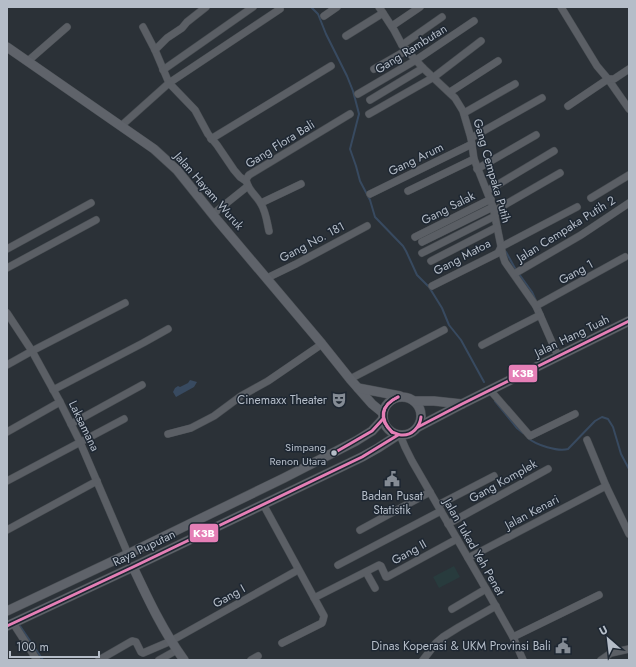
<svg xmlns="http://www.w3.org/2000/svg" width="636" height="667" font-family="Jost,sans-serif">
<rect width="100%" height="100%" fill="#2b3137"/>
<polygon fill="#283b3d" points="454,566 460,577 439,588 433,577"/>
<polygon fill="#384a60" points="190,380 197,382 194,387 176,397 173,392 175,388 178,386 180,387 188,383"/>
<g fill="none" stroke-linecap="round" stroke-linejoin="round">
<g stroke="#384a60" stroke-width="2">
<polyline points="311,7 318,14 326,34 347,76 353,91 358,110 359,114 350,149 356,166 360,181 370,200 375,217 403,246 406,251 417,275 429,287 442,308 449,325 461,340 484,382"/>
<polyline points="506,252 516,270"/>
<polyline points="519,274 532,292 536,301"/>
<polyline points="495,401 517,428 523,433"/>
<path d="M 528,438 C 536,445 558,452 568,449 L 595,421 L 602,417 L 608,419 L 613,427 L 621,454 L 629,469"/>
<polyline points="20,626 43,660"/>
</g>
<defs>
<g id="street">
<polyline points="379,7 394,30 402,45 423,68 455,98 463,111 471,138 474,159 493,207 503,256 505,262 536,306 558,356"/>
<polyline points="561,7 597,66 608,79 629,109"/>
<polyline points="324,16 337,7"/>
<polyline points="392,26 420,7"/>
<polyline points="143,27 155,50 169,83 280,9"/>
<polyline points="346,36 383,13"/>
<polyline points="402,45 442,17"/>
<polyline points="155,50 167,38 182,28 187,22 206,7"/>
<polyline points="28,61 67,27"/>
<polyline points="374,69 407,50"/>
<polyline points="163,70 253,7"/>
<polyline points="450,92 498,61"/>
<polyline points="358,94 416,60 474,21"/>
<polyline points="370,100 423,68"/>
<polyline points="568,106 608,79 614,79 629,69"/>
<polyline points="464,113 515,84"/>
<polyline points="369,114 434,77 481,41"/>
<polyline points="121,126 169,83 195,110 208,134 217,145 234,170 240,177 246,181"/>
<polyline points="471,138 542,98"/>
<polyline points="211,139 331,66"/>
<polyline points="477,169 536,135"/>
<polyline points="408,191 474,159"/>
<polyline points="487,191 554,151"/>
<polyline points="370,194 472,144"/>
<polyline points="591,198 629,175"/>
<polyline points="261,203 301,184"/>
<polyline points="494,211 560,173"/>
<polyline points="213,214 248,186"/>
<path d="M 269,231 C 267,222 266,212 261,204 C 257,196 249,191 247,183 C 245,179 247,178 249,175 L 350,114"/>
<polyline points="415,237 491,199"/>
<polyline points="422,242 493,207"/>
<polyline points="7,249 91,203"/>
<polyline points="422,253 495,216"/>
<polyline points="431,261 497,227"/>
<polyline points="7,268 96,220"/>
<polyline points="514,274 581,235 629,203"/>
<polyline points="267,278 296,264 367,226"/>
<polyline points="432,286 498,253 501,247 577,207"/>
<polyline points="536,306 625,257"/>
<polyline points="7,313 32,351 60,402 80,442 128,554"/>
<polyline points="482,345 540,315"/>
<polyline points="7,365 32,351 125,303"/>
<polyline points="350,379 444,330"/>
<polyline points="53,390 143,343 168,329"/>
<polyline points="490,390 530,436 575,414"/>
<polyline points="71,424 142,385"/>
<polyline points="7,432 60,402"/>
<polyline points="168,434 191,428 214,416 241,396 268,381 322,344"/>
<polyline points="400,435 405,447 412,461 486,589 513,637 523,660"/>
<polyline points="587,440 606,486 629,534"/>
<polyline points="7,481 124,419"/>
<polyline points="263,504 324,616 323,620 322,623 282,643"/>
<polyline points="438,505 494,476"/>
<polyline points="448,524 548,469"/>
<polyline points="7,530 97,481"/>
<polyline points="360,530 430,492"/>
<polyline points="468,558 606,486"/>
<polyline points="338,565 441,511"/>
<polyline points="366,572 375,588"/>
<polyline points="314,598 379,565 381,566 386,577 387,577 457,539"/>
<polyline points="452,609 486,589"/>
<polyline points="13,623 37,660"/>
<polyline points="513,637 599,595"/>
<polyline points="99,660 132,641 136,642 141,652 143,653 171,641 298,570"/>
<polyline points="159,660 177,650"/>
<polyline points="251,660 258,656"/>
<polyline points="423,660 436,643 443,637 459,627 496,606"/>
<polyline points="601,660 611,653 629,649"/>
</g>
<g id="secondary">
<polyline points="7,47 154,149 177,170 218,221 322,344 350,379 372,404 383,413"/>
<polyline points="358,388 400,396"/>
<circle cx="402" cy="416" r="19"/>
<polyline points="414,401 434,401 462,404"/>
<polyline points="418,427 462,404 629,321"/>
<path d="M 133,567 C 148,599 163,631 184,660"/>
<polyline points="7,611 132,552 284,478 356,441 372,431 383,419"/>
<polyline points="7,626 133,567 362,457 378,448 398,435"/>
</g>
</defs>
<use href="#street" stroke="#484d52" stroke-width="8"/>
<use href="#secondary" stroke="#484d52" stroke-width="10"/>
<use href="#street" stroke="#5b5f65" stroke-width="7"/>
<use href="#secondary" stroke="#5f636a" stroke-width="9"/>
<defs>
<g id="bus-1">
<polyline points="418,427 462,404 629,321"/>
<path d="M 392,432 C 395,433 398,435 401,435 C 412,436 420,427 421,417"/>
<path d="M 392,432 C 378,419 381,405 398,397"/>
<path d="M 392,432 C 379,419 381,405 398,397"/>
<polyline points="334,453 372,431 383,419"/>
<polyline points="7,626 133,567 362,457 398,435"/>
</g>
</defs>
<use href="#bus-1" stroke="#1e2732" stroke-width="6"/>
<use href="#bus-1" stroke="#e57fb6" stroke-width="3"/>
</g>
<defs>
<symbol id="theatre-bare" viewBox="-9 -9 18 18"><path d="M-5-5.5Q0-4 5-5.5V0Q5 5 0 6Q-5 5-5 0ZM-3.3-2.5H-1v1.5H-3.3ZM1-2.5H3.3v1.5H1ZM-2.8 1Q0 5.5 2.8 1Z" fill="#858c95" stroke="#1e2732" stroke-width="2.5" paint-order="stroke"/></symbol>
<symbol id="civic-bare" viewBox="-9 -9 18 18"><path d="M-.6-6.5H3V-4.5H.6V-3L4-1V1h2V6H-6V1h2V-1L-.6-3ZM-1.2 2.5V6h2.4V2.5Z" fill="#858c95" stroke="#1e2732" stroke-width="2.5" paint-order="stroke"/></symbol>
</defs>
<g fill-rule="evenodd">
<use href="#theatre-bare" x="328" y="389" width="22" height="22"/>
<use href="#civic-bare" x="381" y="468" width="22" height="22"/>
<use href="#civic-bare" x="552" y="635" width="22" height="22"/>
</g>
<circle fill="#b5bdc8" stroke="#1e2732" stroke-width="1.5" cx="334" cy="453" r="3.5"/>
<g text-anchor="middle" stroke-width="3" stroke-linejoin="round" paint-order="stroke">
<g font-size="11" fill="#b5bdc8" stroke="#1e2732" text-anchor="end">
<text x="326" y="451">Simpang<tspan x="326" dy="14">Renon Utara</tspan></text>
</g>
<g font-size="12" fill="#b5bdc8" stroke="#1e2732">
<text transform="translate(411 49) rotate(-32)" y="4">Gang Rambutan</text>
<text transform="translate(280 144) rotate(-32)" y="4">Gang Flora Bali</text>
<text transform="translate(416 159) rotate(-26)" y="4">Gang Arum</text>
<text transform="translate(492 171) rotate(74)" y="4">Gang Cempaka Putih</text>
<text transform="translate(209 191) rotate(49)" y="4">Jalan Hayam Wuruk</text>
<text transform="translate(448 208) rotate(-27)" y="4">Gang Salak</text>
<text transform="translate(566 229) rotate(-32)" y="4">Jalan Cempaka Putih 2</text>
<text transform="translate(312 242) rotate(-28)" y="4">Gang No. 181</text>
<text transform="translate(462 257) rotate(-28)" y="4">Gang Matoa</text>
<text transform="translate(576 272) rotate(-29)" y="4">Gang 1</text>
<text transform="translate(572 336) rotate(-26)" y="4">Jalan Hang Tuah</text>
<text transform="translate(84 426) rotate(64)" y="4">Laksamana</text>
<text transform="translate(503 481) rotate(-29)" y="4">Gang Komplek</text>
<text transform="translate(532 512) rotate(-28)" y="4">Jalan Kenari</text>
<text transform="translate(474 547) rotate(60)" y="4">Jalan Tukad Yeh Penet</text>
<text transform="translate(144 548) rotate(-26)" y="4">Raya Puputan</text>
<text transform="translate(409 552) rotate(-29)" y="4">Gang II</text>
<text transform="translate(229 596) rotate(-29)" y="4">Gang I</text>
</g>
<g font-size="12" fill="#b5bdc8" stroke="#1e2732" text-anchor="end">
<text x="327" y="404">Cinemaxx Theater</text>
<text x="392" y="500" text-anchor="middle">Badan Pusat<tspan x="392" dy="14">Statistik</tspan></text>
<text x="551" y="650">Dinas Koperasi &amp; UKM Provinsi Bali</text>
</g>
</g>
<g stroke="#1e2732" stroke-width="1.5">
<rect x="508" y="364" width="30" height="19" rx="4" fill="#e57fb6"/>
<rect x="189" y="523" width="30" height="20" rx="4" fill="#e57fb6"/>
</g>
<g font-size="11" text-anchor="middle" font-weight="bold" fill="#fff">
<text x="523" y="377">K3B</text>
<text x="204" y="537">K3B</text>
</g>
<rect width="636" height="667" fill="none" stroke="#b5bdc8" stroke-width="16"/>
<g transform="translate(608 639) rotate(332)" stroke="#1e2732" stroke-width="3" paint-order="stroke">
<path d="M0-3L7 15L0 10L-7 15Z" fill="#b5bdc8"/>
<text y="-6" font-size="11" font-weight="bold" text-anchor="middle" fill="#b5bdc8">U</text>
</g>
<path d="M10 651v6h89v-6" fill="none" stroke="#b5bdc8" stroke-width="2"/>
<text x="16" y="651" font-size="12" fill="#b5bdc8" stroke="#1e2732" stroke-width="3" paint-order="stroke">100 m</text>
</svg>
